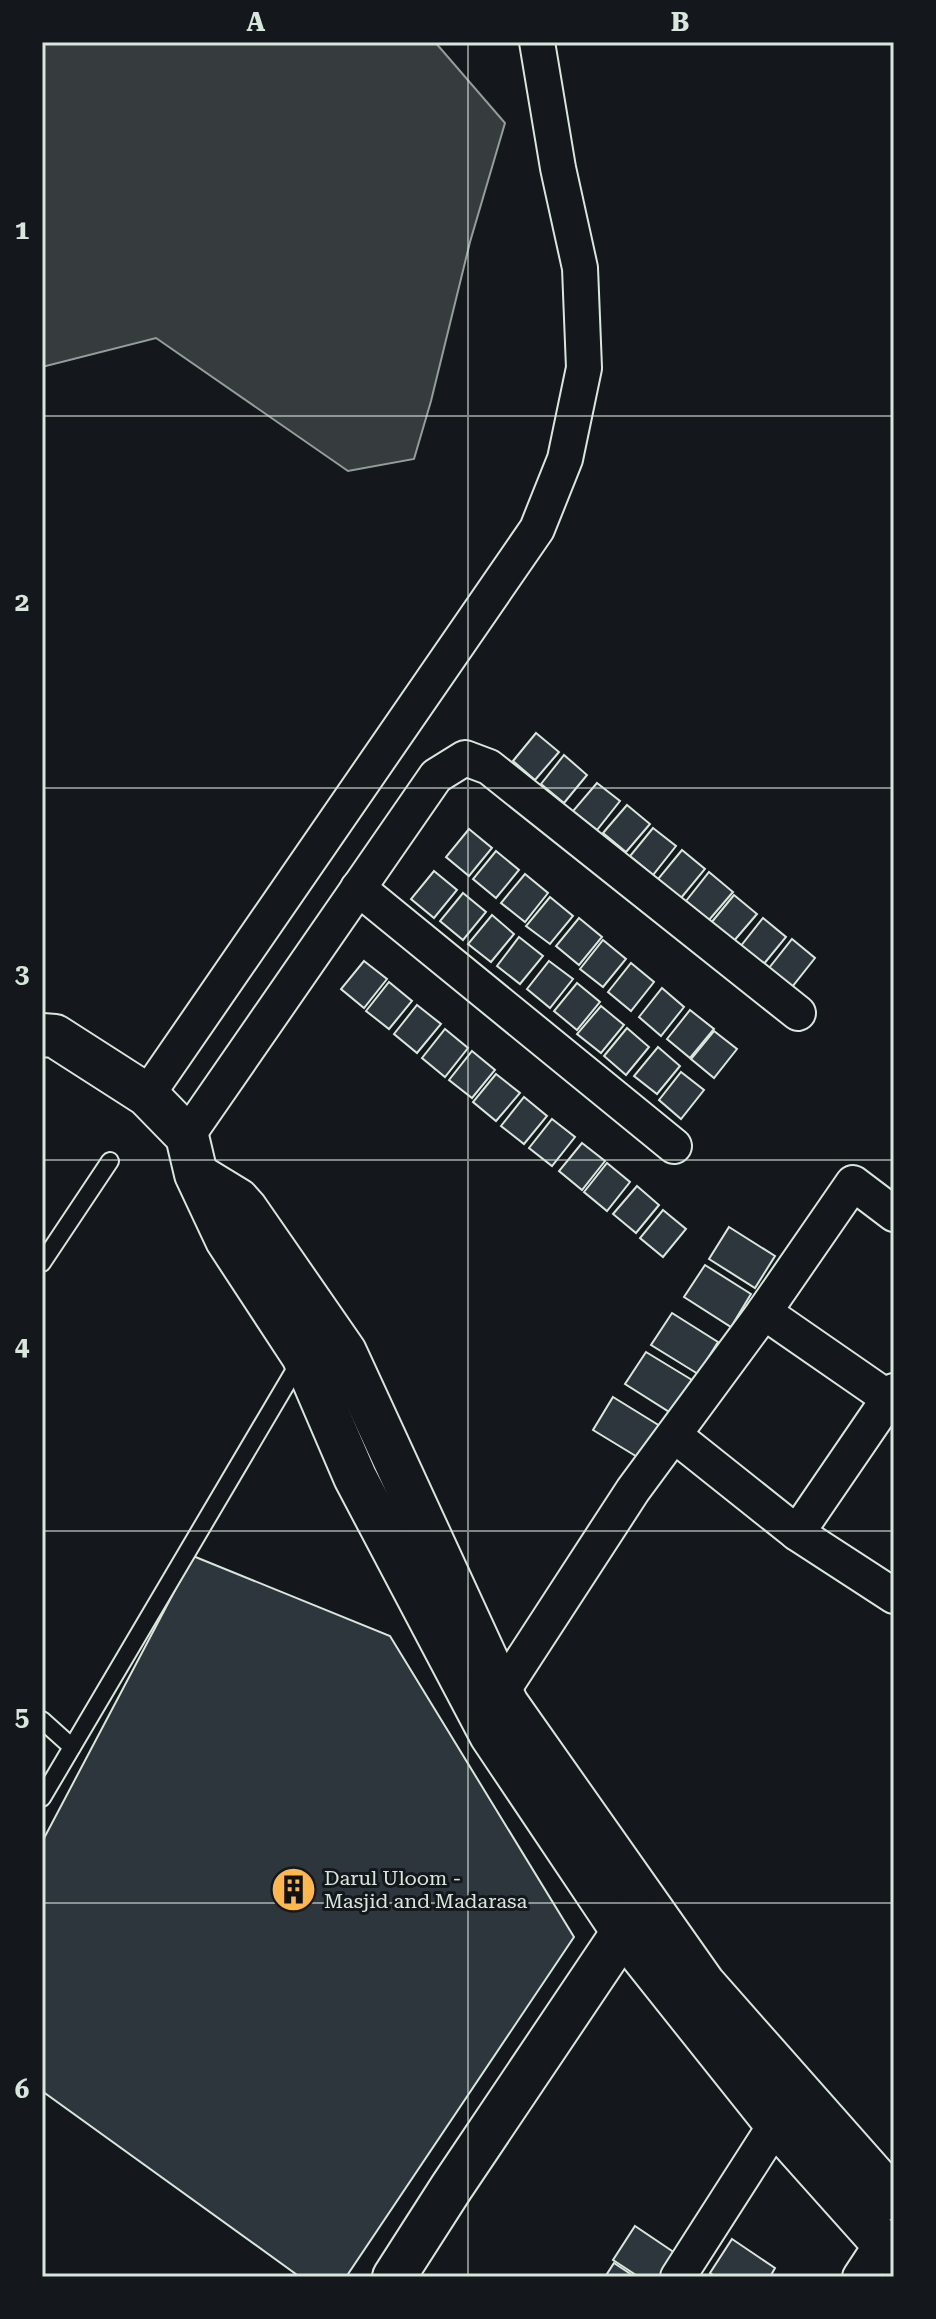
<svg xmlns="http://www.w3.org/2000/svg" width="936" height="2319" font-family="'Roboto Serif',serif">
<rect width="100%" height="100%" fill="#14181c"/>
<polygon fill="#363b3e" stroke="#939e99" stroke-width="2" points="42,42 435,42 505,123 470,242 431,401 414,459 348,471 156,338 42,367"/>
<g fill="#2c363c" stroke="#d8e6dc" stroke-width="2">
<polygon points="536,733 559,752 535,780 513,761"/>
<polygon points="564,755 587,775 564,803 541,784"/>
<polygon points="597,783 620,801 597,830 573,811"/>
<polygon points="627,805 650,824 626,852 603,833"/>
<polygon points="653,828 676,846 653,875 630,856"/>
<polygon points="469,829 492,848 469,876 446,857"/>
<polygon points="682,850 705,869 681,898 658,879"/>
<polygon points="496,851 519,870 496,898 473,879"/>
<polygon points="434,871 457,890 434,918 411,899"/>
<polygon points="709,872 733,892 709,920 686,901"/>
<polygon points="525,874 548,893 525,922 501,903"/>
<polygon points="463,893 486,912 463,940 440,921"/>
<polygon points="734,895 757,914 733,942 711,923"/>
<polygon points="550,897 573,916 550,944 526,926"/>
<polygon points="492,915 514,934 491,962 468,944"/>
<polygon points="579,918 602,937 579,965 556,946"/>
<polygon points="763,918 786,937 763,965 740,947"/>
<polygon points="519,937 543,956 520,984 497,966"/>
<polygon points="792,939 815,958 792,987 769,968"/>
<polygon points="603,940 626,959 603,987 580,969"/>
<polygon points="364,961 387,979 364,1008 341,989"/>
<polygon points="549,961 573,979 550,1008 527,989"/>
<polygon points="631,963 654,982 631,1011 608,992"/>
<polygon points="389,982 412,1001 389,1029 366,1011"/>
<polygon points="577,983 600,1002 577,1030 554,1011"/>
<polygon points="662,988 684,1007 661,1036 639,1017"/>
<polygon points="417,1005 441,1024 417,1053 394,1034"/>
<polygon points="601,1006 624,1025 601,1053 577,1034"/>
<polygon points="690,1010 714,1029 690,1058 667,1039"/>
<polygon points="627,1028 649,1047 626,1075 604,1056"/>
<polygon points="445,1029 468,1048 445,1077 422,1058"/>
<polygon points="714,1031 737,1049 714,1078 691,1059"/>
<polygon points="658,1047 680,1066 657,1094 634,1076"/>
<polygon points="472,1051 495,1070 472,1098 449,1080"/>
<polygon points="681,1072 704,1090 681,1119 659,1100"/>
<polygon points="496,1074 520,1093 496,1121 473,1102"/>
<polygon points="524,1097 547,1116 524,1144 501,1126"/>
<polygon points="552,1119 575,1137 552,1166 529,1148"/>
<polygon points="582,1143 605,1161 582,1190 559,1171"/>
<polygon points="607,1163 630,1182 607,1211 584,1192"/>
<polygon points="637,1186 659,1205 636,1233 613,1214"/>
<polygon points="663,1210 686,1229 663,1257 640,1238"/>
<polygon points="729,1227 775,1256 755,1288 709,1259"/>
<polygon points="705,1265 751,1294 731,1327 684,1297"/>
<polygon points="672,1313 718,1342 698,1374 651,1345"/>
<polygon points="646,1352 692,1380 671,1413 625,1384"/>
<polygon points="613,1397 660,1426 639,1458 593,1430"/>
<polygon points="193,1556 390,1636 574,1937 346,2277 300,2277 42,2091 42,1842"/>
<polygon points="635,2226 678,2255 664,2277 639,2277 613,2260"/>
<polygon points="732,2239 775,2268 770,2277 716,2277 710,2273"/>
<polygon points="614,2263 635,2277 605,2277"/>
</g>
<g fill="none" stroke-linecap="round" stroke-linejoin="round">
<defs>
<g id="service">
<polyline points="42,1263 110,1161"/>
<polyline points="42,1720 72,1747"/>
<polyline points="42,1798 300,1361"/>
</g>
<g id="minor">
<polyline points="358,888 674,1146"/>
<polyline points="147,1095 537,529 565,459 584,368 580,268 558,168 537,42"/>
<polyline points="187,1136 436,776 465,758 489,767 798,1013"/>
<polyline points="764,1312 853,1183 894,1214"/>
<polyline points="674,1435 797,1533 894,1596"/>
<polyline points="797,1533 894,1391"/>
<polyline points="501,1693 633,1490 764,1312 894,1402"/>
<polyline points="678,2277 776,2124"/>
<polyline points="860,2277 883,2242"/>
</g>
<g id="tertiary">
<polyline points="42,1035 55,1036 147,1095 187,1136 196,1174 227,1240 303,1356 355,1477 491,1735 623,1932 776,2124 894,2256"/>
<polyline points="197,1175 238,1200 246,1209 345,1352 507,1704 704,1984 894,2199"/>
<polyline points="394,2277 451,2188 637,1911"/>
</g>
</defs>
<use href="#service" stroke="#d8e6dc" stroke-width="20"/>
<use href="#minor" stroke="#d8e6dc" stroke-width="38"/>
<use href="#tertiary" stroke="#d8e6dc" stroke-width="46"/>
<use href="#service" stroke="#14181c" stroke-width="16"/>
<use href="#minor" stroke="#14181c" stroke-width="34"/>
<use href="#tertiary" stroke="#14181c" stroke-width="42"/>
</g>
<path fill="none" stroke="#d8e6dc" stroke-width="2" stroke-opacity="0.55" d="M 468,42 L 468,2277M 42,416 L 894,416M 42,788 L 894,788M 42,1160 L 894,1160M 42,1531 L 894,1531M 42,1903 L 894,1903"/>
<defs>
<symbol id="building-disc" viewBox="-11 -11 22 22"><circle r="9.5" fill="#ffb74d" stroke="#14181c"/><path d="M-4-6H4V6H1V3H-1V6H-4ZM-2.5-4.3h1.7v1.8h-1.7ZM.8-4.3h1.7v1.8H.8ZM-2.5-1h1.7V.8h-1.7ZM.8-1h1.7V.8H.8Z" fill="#111"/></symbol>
</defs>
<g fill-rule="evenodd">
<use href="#building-disc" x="268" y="1864" width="51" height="51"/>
</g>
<g text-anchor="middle" stroke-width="6" stroke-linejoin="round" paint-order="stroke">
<g font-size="20" fill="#d8e6dc" stroke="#14181c" text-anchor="start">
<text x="324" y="1885">Darul Uloom -<tspan x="324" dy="23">Masjid and Madarasa</tspan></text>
</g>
</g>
<rect width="936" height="2319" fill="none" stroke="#14181c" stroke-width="88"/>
<rect x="44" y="44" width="848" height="2231" fill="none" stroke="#d8e6dc" stroke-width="3"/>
<g font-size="26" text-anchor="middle" font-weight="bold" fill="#d8e6dc">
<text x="256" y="31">A</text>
<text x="680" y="31">B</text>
<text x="22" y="239">1</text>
<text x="22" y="611">2</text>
<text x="22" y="983">3</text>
<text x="22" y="1355">4</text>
<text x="22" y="1726">5</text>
<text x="22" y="2098">6</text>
</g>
</svg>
